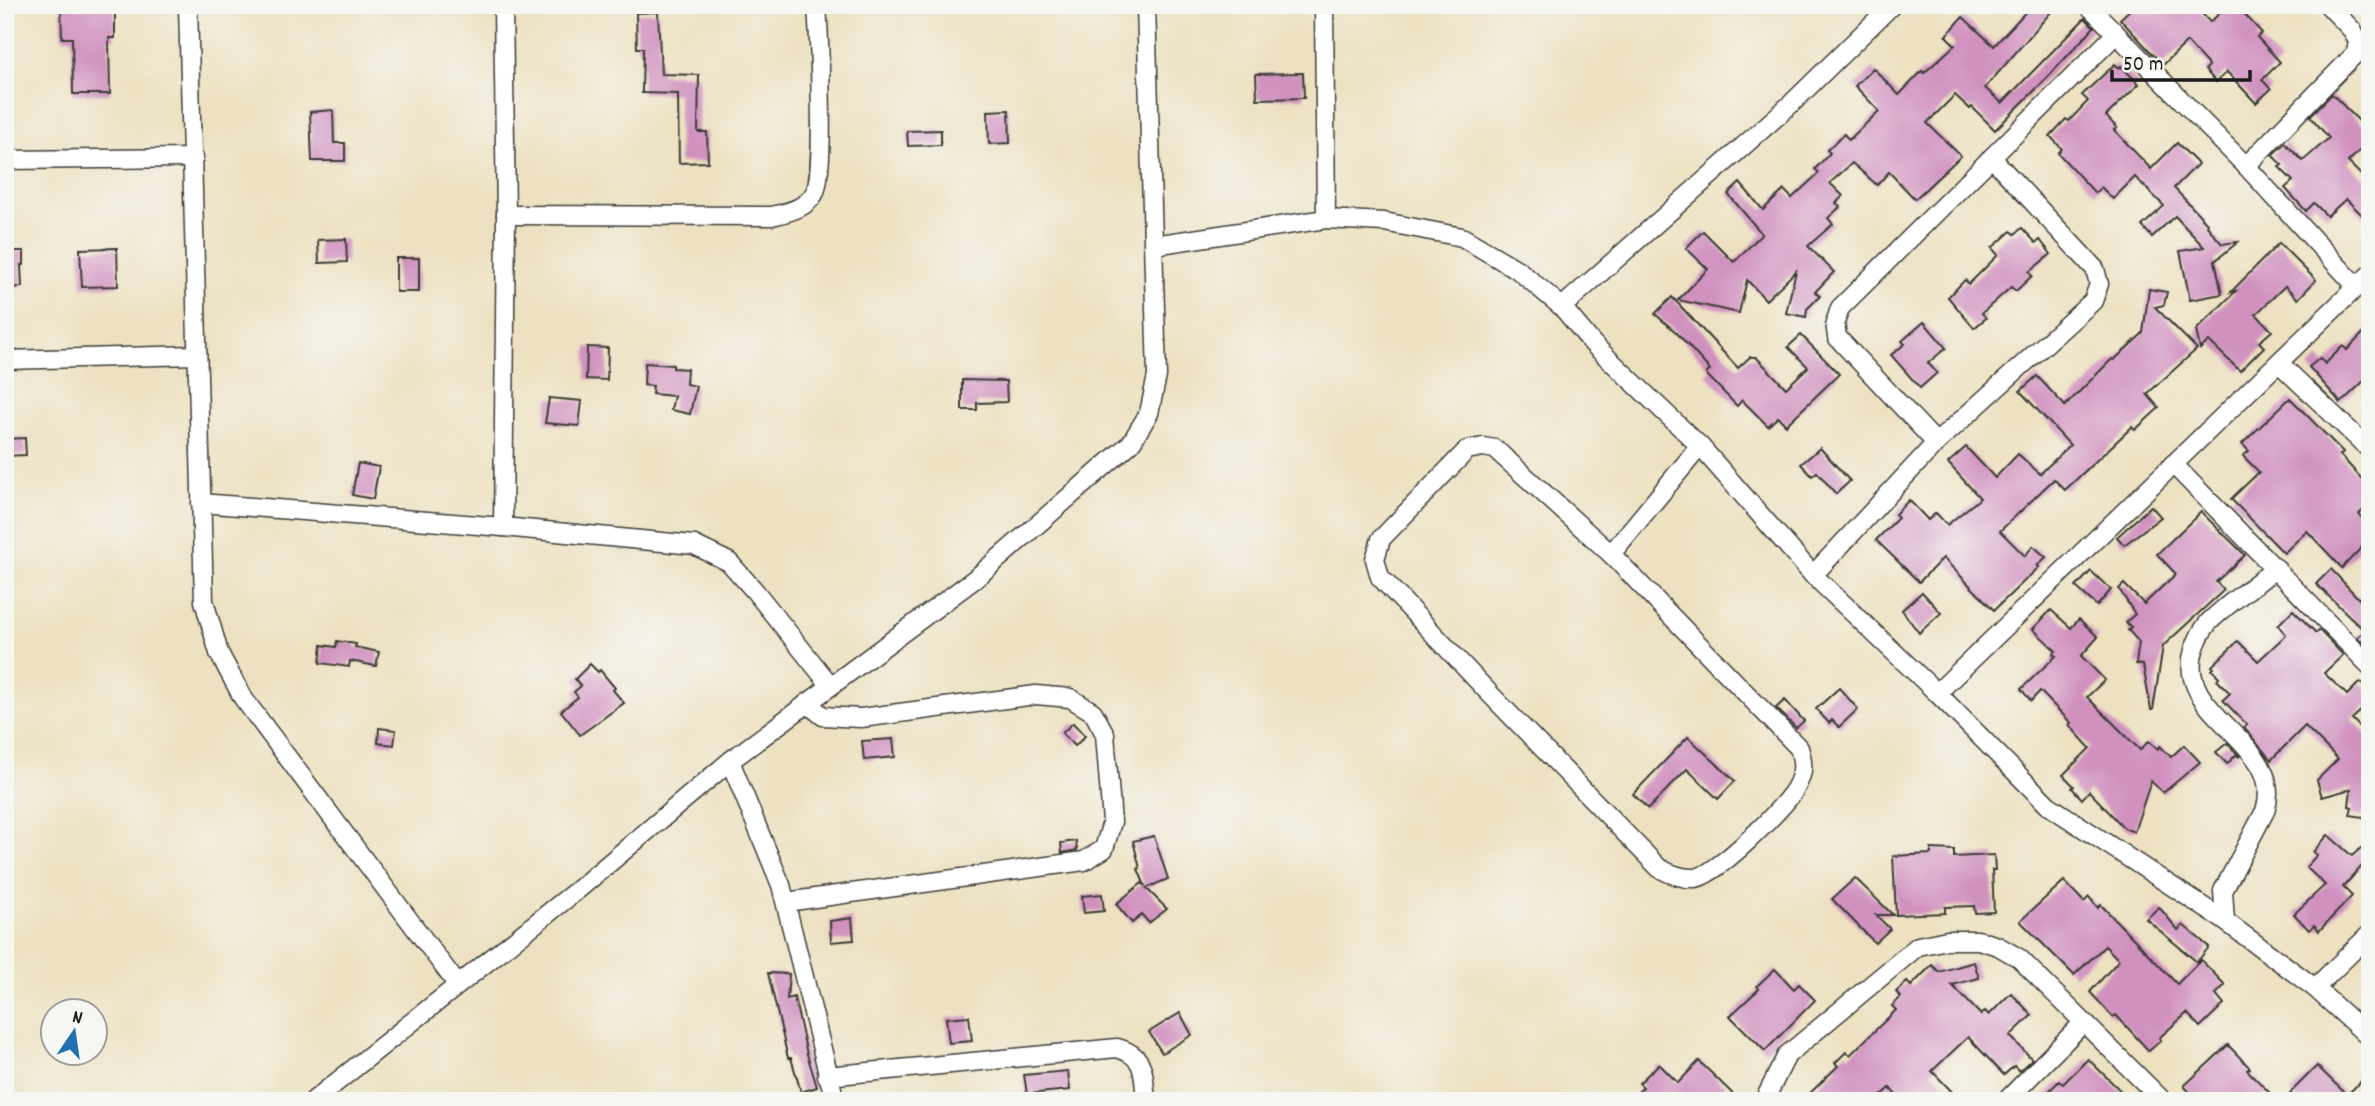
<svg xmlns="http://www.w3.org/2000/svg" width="2375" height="1106" font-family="Dekko,sans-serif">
<rect width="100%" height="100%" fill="#f6f6f2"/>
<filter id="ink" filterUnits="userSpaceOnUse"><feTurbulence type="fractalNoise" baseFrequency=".0143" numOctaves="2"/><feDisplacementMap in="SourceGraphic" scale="14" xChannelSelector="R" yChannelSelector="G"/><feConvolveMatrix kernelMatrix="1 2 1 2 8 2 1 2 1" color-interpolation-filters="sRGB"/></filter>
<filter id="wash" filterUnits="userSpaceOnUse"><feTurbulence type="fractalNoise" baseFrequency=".00686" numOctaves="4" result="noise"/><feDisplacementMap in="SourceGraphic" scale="28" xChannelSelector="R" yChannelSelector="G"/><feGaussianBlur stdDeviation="1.57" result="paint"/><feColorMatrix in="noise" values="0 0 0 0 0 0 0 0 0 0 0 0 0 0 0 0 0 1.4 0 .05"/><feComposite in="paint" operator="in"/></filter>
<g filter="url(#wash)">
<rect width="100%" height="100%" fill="#ede1c1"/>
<g id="blocks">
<g fill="#d091bf">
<polygon points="115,5 115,38 109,38 110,94 73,94 72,38 62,38 61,7"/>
<polygon points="2032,5 2057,5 1985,88 2002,103 2085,18 2094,27 2047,78 1995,130 1972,107 1970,109 1955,95 1927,123 1961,156 1915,199 1889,172 1877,185 1852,163 1830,183 1843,196 1836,203 1840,207 1828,218 1833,224 1808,246 1834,272 1815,292 1820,296 1807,309 1806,317 1786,313 1796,271 1766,300 1747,280 1739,313 1678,300 1708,269 1686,248 1703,231 1734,262 1762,234 1728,194 1740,183 1763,210 1784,190 1792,198 1819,173 1815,169 1830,153 1827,150 1844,134 1849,140 1879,111 1855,86 1873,68 1899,95 1922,71 1924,73 1955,45 1946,36 1963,17 1994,46"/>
<polygon points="2135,5 2194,5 2210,22 2229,5 2236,5 2262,33 2257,37 2280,62 2262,80 2271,89 2256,103 2227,72 2216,82 2205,70 2209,66 2187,42 2163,65 2120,19"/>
<polygon points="658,12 661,74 699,75 698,132 707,132 708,162 679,163 678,94 642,93 643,48 637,48 636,13"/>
<polygon points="2115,64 2119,68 2121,66 2139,84 2106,116 2117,128 2114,130 2151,169 2177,143 2198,164 2174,188 2208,224 2207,226 2222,244 2238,242 2215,261 2222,294 2190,300 2180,251 2204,247 2175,216 2152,237 2142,226 2164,206 2135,177 2113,199 2101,187 2095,193 2058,153 2062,149 2050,136 2066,119 2069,121 2088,101 2082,95"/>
<polygon points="1303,73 1304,98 1257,99 1256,74"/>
<polygon points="2332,94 2370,132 2370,140 2348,162 2370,184 2370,223 2346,199 2327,216 2314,203 2306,211 2285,188 2293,181 2279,167 2282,165 2272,155 2285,143 2303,161 2329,138 2310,116"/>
<polygon points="333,110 334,143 345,143 345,161 312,161 310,112"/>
<polygon points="1009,110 1010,143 989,144 988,111"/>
<polygon points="941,130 941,145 908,146 907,131"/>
<polygon points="2022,228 2036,243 2040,240 2051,254 2029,272 2032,276 2016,291 2011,287 1982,313 1986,318 1974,328 1948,297 1965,280 1969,284 1998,255 1992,248 2011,231 2015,234"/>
<polygon points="346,239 347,262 319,263 318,240"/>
<polygon points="2279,243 2316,280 2298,299 2285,286 2256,314 2272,331 2259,342 2264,347 2240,371 2209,341 2200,349 2196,330 2236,291 2231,292"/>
<polygon points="117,248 118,286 82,287 80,249"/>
<polygon points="5,251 24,251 24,265 21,265 22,287 5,288"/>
<rect x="396" y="258" width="23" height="34"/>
<polygon points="2149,289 2167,292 2164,305 2155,307 2197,349 2147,394 2159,408 2135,430 2132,427 2065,490 2054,479 2000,531 2025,556 2033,546 2046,557 2037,566 2039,567 1994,610 1943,558 1919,582 1876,540 1898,518 1895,514 1909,500 1928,520 1936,513 1947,525 1978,500 1980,498 1948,463 1966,447 1995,478 2018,454 2040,474 2070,445 2020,391 2037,376 2065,406 2112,359 2114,360 2143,333"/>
<polygon points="1672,297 1738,368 1750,357 1756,357 1786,388 1808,367 1788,347 1801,335 1839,374 1786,425 1778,417 1768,426 1742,400 1737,406 1706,374 1710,370 1677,333 1655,314"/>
<polygon points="1924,322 1946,348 1928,363 1937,373 1920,388 1891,355 1905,344 1902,341"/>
<polygon points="2370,326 2370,375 2341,403 2309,367 2320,358 2325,364 2343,346 2347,350"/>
<polygon points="587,347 608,348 607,380 586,379"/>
<polygon points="645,363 673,365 673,368 687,369 686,384 696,386 690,414 671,410 674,396 652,394 653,386 644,385"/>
<polygon points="962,380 1006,381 1007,402 977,403 977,410 962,410"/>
<polygon points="549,398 582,401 579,426 545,423"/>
<polygon points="2290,398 2343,452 2340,455 2370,488 2370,504 2359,514 2370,527 2370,554 2362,547 2342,568 2307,531 2284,553 2231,499 2259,472 2243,456 2249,451 2242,444"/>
<polygon points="25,438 26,455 5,456 5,439"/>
<polygon points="1820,448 1850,481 1836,494 1817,472 1812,476 1801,464"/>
<polygon points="358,463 379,467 373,499 352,495"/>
<polygon points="2151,506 2161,517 2124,545 2117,537"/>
<polygon points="2201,512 2245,555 2216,582 2224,590 2163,646 2153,710 2151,710 2143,665 2136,664 2139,642 2128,630 2131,627 2126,622 2135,614 2119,589 2124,584 2144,604 2163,586 2176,574 2157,554"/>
<polygon points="2331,569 2359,599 2370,588 2370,649 2357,637 2365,631 2316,584"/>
<polygon points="2091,571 2111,590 2097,606 2076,587"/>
<polygon points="1922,592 1941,613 1919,633 1902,610"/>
<polygon points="2051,610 2071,628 2079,619 2098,637 2081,656 2105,680 2087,697 2140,750 2149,741 2158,749 2160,746 2171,757 2184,745 2200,762 2163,793 2151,781 2134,832 2124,828 2089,791 2082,799 2072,788 2074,786 2063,775 2090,748 2069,725 2071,723 2040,691 2031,701 2021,689 2056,656 2053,654 2056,651 2033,629"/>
<polygon points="2293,610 2316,633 2319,630 2343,655 2324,673 2347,695 2360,682 2370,691 2370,702 2352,719 2370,737 2370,818 2350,815 2352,807 2349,806 2351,789 2322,797 2317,780 2338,759 2305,726 2271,760 2244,728 2247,725 2223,700 2230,693 2217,680 2219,677 2212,670 2214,668 2212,666 2238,641 2258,661 2286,635 2278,625"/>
<polygon points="337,641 356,644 355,647 379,652 376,666 350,661 349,667 320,663 322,645 336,647"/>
<polygon points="590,664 598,672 600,670 615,688 613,690 624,703 580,735 561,711 578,697 574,692 581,686 575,679"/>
<polygon points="1839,688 1858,709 1839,727 1832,720 1829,723 1816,709"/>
<polygon points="1785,700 1804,721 1796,728 1776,708"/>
<polygon points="1073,723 1085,736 1075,746 1062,733"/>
<polygon points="379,728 396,730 394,745 378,743"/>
<polygon points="1688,737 1735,781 1718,799 1687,769 1648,809 1633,794"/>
<polygon points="893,739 895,757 864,760 862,741"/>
<polygon points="2227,743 2240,757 2236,755 2227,764 2216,752"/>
<polygon points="2328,835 2352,856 2370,840 2370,857 2343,887 2352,896 2319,931 2314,925 2309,930 2294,914 2325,885 2306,867 2317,855 2313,852"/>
<polygon points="1154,836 1168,879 1146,888 1167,909 1149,923 1142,915 1132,923 1116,904 1142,883 1145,886 1138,869 1140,868 1133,841"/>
<polygon points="1076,841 1077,850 1062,853 1061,843"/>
<polygon points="1931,849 1954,850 1954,857 1994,855 1995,870 1992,870 1994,912 1975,913 1974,906 1945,907 1945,913 1896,915 1893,856 1931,854"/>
<polygon points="1855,878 1893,915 1876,915 1890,929 1875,943 1832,899"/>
<polygon points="2064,881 2084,902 2089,897 2098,908 2101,905 2177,984 2201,960 2225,985 2216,994 2224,1004 2200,1027 2187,1013 2159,1038 2161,1040 2149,1051 2116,1015 2113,1017 2090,992 2119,960 2105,946 2074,975 2020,921"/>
<polygon points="1102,894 1104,911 1084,913 1082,896"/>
<polygon points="2159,907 2178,930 2183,925 2209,947 2197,962 2146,919"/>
<polygon points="852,918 854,940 831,942 830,921"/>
<polygon points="1974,962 1979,978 1952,985 1981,1015 1985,1011 1989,1015 2011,993 2032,1015 2010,1036 2032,1059 2019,1071 2014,1066 2004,1075 1968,1037 1932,1071 1961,1101 1901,1101 1890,1088 1876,1101 1802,1101 1838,1066 1835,1063 1846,1052 1850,1055 1896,1010 1892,1006 1901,997 1896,992 1907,982 1911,986 1932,965 1939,972"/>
<polygon points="1775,969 1794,989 1799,984 1815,1000 1765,1051 1730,1016 1759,989 1757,986"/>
<polygon points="768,973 789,974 787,999 794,997 807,1054 817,1087 801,1092 791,1058 788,1058"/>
<polygon points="1180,1013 1192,1035 1162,1053 1149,1032"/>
<polygon points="969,1016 972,1041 949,1043 946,1018"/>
<polygon points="2228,1045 2250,1068 2247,1070 2269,1092 2260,1101 2198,1101 2184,1086"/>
<polygon points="2088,1059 2131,1101 2039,1101 2059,1081 2063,1084"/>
<polygon points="1699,1061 1740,1101 1630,1101 1643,1087 1639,1083 1659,1064 1678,1083"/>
<polygon points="2317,1066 2347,1095 2361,1081 2370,1089 2370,1101 2299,1101 2290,1093"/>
<polygon points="1068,1071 1070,1090 1027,1094 1024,1075"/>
</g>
</g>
</g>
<g filter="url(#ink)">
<use href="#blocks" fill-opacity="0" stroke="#3b3a35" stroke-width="2"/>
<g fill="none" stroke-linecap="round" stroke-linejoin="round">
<defs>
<g id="minor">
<polyline points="188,5 204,601 219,653 243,698 457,984"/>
<polyline points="1324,5 1326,219"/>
<polyline points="2088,5 2246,166 2357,287"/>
<polyline points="5,160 194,158"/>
<polyline points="2246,166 2356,53 2358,41 2352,30 2328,5"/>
<path d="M 506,215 L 772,216 C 788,212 805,209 814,194 C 826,176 819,35 817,5"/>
<polyline points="1154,245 1326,219 1384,222 1462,237 1518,270 1562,307 1593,344 1700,446 1813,575 1937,693 2048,805 2225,921 2315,988 2370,1038"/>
<polyline points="1562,307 1792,103 1892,5"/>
<polyline points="5,360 196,355"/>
<polyline points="2279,363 2370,450"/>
<polyline points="1936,443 2093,301 2099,284 2095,269 1992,158"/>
<path d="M 1483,447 L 1495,449 L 1611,554 L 1799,748 C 1804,764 1804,773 1795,789 C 1784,808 1715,877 1695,878 C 1682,879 1670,874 1659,868 L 1491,695 L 1380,577 L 1375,559 L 1381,539 L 1467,450 Z"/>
<polyline points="2173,464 2370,666"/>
<polyline points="201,503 503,527 694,545 729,562 754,590 831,686"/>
<polyline points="503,527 506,215 503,5"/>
<polyline points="1611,554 1700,446"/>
<polyline points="1813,575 1936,443 1837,337 1835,323 1840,308 2115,35"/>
<polyline points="1937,693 2370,274"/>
<polyline points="730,761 781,885 835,1101"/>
<polyline points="786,902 1084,861 1104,849 1112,822 1105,734 1093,712 1070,698 1036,695 861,718 823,716 807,703"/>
<path d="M 2225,921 L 2223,891 L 2265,811 C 2288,742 2173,717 2194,650 C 2197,641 2202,630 2209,622 C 2229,602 2254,586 2276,568"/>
<polyline points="2315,988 2370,934"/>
<path d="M 827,1076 L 1117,1048 C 1147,1056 1143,1075 1146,1101"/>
<polyline points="313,1101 581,887 730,761 976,578 1131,443 1149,413 1157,376 1146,5"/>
<polyline points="1764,1101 1787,1055 1918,946 1947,940 1978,940 1998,946 2019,958 2163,1101"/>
<polyline points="2006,1101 2083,1023"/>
</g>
</defs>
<use href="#minor" stroke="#3b3a35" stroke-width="21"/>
<use href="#minor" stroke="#fff" stroke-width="18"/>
</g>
</g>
<rect width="2375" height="1106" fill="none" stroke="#f6f6f2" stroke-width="28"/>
<g transform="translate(74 1032) rotate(13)"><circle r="33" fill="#f6f6f2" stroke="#9f9f9c" stroke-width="2"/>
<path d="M0-5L12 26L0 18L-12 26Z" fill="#1f6fb2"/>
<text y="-10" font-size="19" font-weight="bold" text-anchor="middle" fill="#1c1c1c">N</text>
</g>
<path d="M2112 70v10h138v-10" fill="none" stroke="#1c1c1c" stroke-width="3.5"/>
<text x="2123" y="70" font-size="21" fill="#1c1c1c" stroke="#f6f6f2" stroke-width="5" paint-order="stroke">50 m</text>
</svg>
